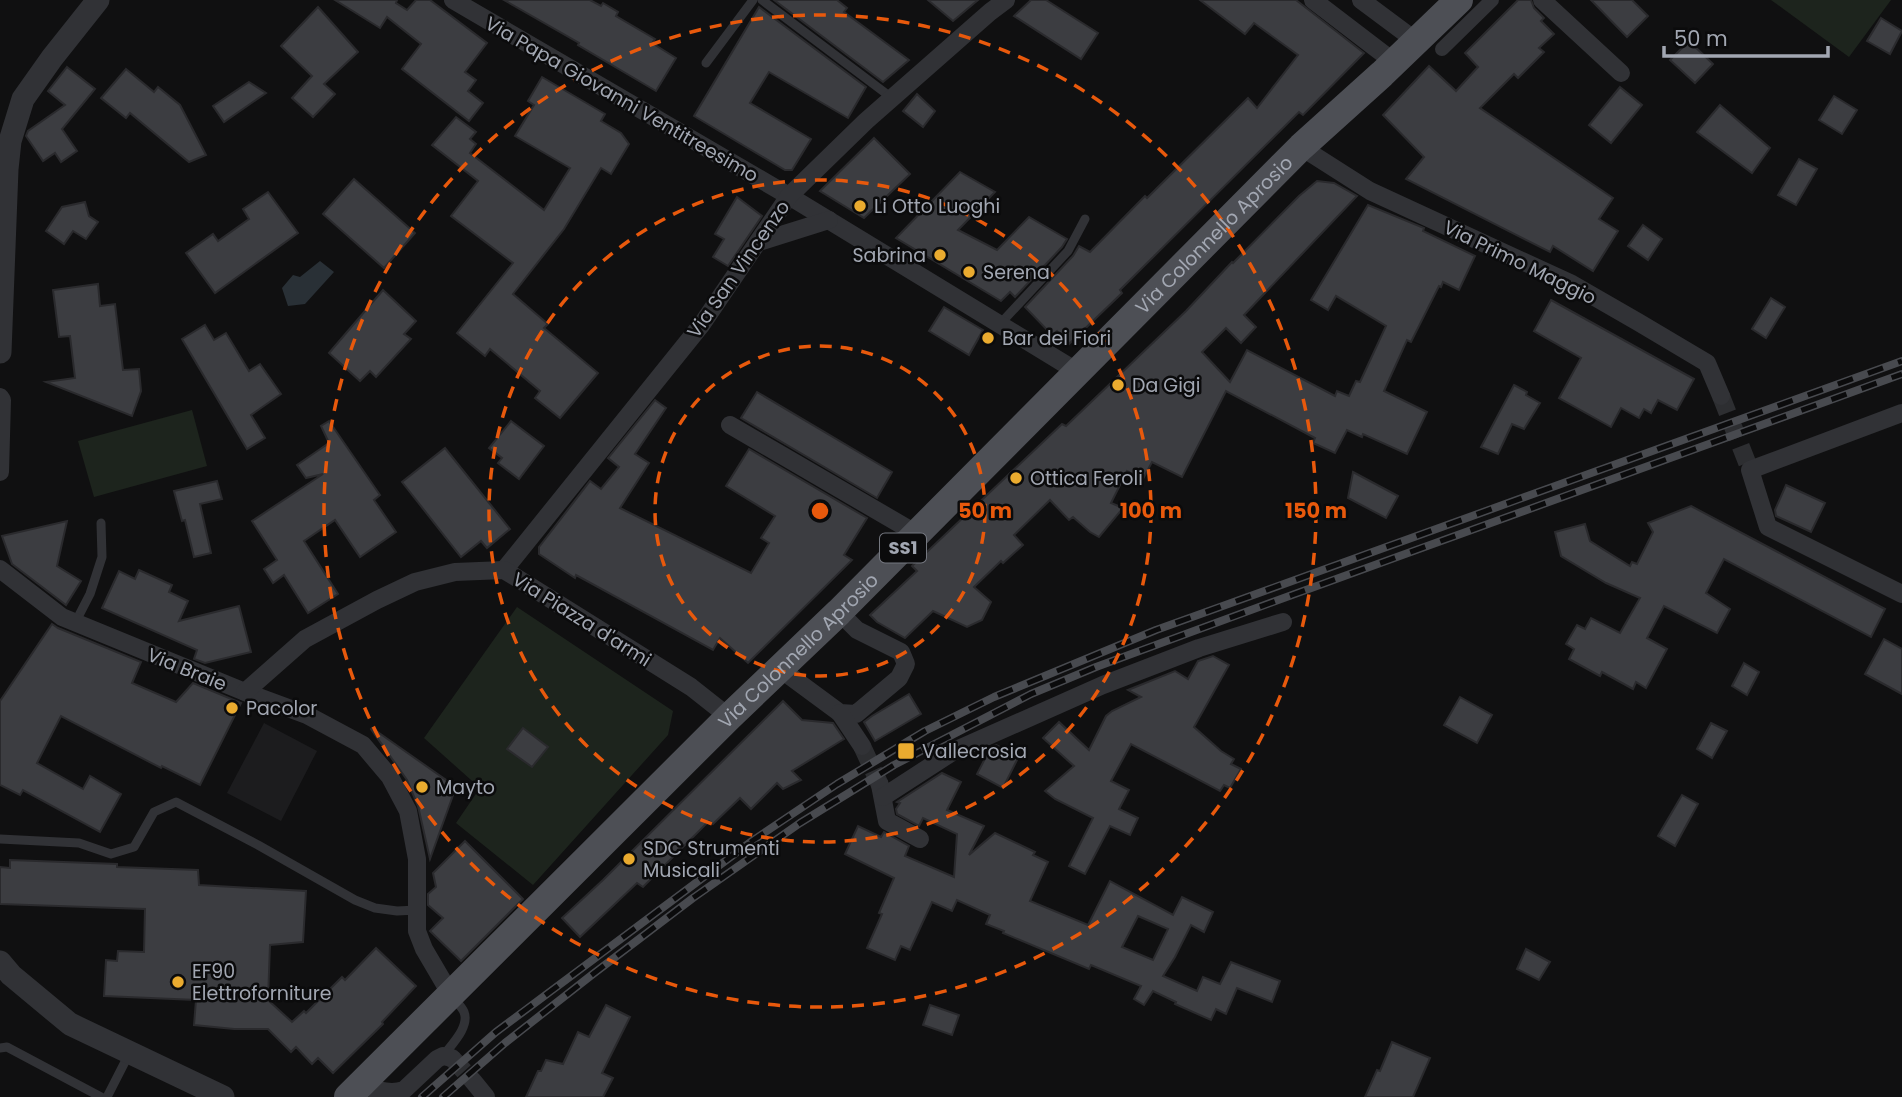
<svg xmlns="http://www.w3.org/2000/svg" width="1902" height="1097" font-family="Poppins,sans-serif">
<rect width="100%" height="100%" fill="#101011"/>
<polygon fill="#1c1c1e" points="264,723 317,751 281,821 227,793"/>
<g fill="#1d241d">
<polygon points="1771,0 1891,0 1849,57"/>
<polygon points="192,410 207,466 94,497 78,441"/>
<polygon points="517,607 673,711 668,735 533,885 456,823 480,788 424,738"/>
</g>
<polygon fill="#293036" points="320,261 334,272 305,304 288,306 282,288 293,275 300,277"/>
<g fill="#3c3d41" stroke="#2a2a2d" stroke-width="2" fill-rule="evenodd">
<polygon points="335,0 397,0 396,3 407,10 416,0 430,0 487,43 465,72 476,80 468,91 483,103 469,121 402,69 421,44 387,17 380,28"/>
<polygon points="504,0 590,0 601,6 603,3 618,12 616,16 655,39 652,43 676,58 656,91 578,45 579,43"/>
<polygon points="774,0 837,0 847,8 844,12 909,60 883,82"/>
<polygon points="928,0 978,0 953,21"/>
<polygon points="1031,0 1046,0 1098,33 1081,59 1014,16"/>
<polygon points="1200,0 1296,0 1364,53 1303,115 1299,112 1120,290 1122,293 1069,344 1057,331 1052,335 1025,307 1073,256 1079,246 1090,252 1145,196 1147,198 1248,98 1257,108 1298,55 1254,23 1245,34"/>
<polygon points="1518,0 1531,0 1534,8 1544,18 1541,21 1554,34 1539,48 1544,52 1518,78 1514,74 1480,108 1613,198 1599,219 1618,231 1593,271 1553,246 1550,252 1406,179 1424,157 1383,115 1429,66 1456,91 1478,67 1465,53"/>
<polygon points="1591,0 1632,0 1648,16 1627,37"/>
<polygon points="318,7 358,52 324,84 335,94 313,117 292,98 312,76 281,46"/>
<polygon points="759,7 866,87 848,118 769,72 750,103 811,139 792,170 785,170 694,116"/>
<polygon points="1881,18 1902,31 1890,54 1867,41"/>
<polygon points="1689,41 1713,64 1695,83 1670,60"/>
<polygon points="67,67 95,89 62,129 77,151 61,162 55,153 43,161 26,136 28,131 65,105 48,91"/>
<polygon points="126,69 154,92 158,87 180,105 206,155 189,162 130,113 126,118 101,98"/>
<polygon points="542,77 605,114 601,121 621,133 629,144 611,174 601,168 564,229 513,294 548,324 544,328 598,373 560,418 535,398 540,391 490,349 485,356 457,333 513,263 451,216 478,181 432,145 456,117 476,132 470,139 476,144 470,153 544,210 570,168 515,136 534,105 528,101"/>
<polygon points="249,82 266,93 224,122 213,106"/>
<polygon points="1620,87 1642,105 1611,143 1589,125"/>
<polygon points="917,94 935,111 923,127 903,111"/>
<polygon points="1834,96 1857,110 1842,134 1819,120"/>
<polygon points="1720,105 1770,148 1752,173 1697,132"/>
<polygon points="874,138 910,174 864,218 820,191"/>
<polygon points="1799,159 1817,169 1796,205 1778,195"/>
<polygon points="960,172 995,192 958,230 997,250 1029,217 1067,239 1062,247 1015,297 1010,292 1001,301 896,238"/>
<polygon points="354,179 415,233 384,268 323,214"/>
<polygon points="1317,181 1334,183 1357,196 1244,315 1256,327 1241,343 1226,328 1202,352 1230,382 1247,350 1335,396 1337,391 1349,396 1356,381 1360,382 1386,326 1336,296 1328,310 1311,300 1368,205 1424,228 1423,231 1475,256 1459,290 1443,282 1441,287 1439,286 1411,342 1407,340 1384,391 1427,412 1407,454 1363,434 1362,437 1347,430 1335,453 1313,443 1315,438 1226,391 1182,477 1152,462 1143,479 1127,471 1111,503 1123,508 1099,537 1090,532 1073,517 1069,520 1050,500 1014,535 1023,545 1003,563 1001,561 974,587 991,602 982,620 967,627 933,611 905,638 877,622 870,615 917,571 912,566 1062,424 1066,426 1186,311 1232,262 1233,263 1299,196"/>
<polygon points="268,192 298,233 215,293 186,253 213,234 218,241 249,219 243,209"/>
<polygon points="737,197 762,216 728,266 713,257 724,239 715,234"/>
<polygon points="85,202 89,216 98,222 86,239 73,231 64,244 46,231 62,207"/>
<polygon points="1643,225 1662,239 1648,260 1628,246"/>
<polygon points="98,284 100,306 115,304 123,370 139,369 141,391 132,416 46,382 75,378 70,336 59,337 53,290"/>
<polygon points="383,290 416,321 404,334 411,339 376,377 370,371 360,381 329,353"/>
<polygon points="1771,298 1785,307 1766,338 1752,329"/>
<polygon points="1551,300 1694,379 1677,410 1658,400 1651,413 1644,409 1639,418 1621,408 1611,427 1559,398 1581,358 1534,331"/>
<polygon points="944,307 983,330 969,355 929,331"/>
<polygon points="205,325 214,340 226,333 249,371 260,364 281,394 251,415 265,438 247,449 182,339"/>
<polygon points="1514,385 1527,392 1526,395 1540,403 1524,429 1512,424 1498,454 1481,447"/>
<polygon points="757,392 892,472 877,498 741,418"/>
<polygon points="655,400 666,408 635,454 649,463 620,508 751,573 769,543 761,538 775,516 726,486 749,449 867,518 844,555 852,560 748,663 720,638 713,650 576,575 575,578 539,554 539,547 590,481 601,489 619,467 608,458"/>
<polygon points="329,421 380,495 374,500 396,532 360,557 335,520 304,541 338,594 308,613 284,575 273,583 264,569 277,560 252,521 323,474 306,478 297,465 329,443 321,426"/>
<polygon points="511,421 544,446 519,479 498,463 502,458 489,448"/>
<polygon points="445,448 510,529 487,548 481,541 461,557 402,482"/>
<polygon points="1353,472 1398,496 1386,518 1348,498"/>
<polygon points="217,481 222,499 200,504 211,553 194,557 185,520 182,521 174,491"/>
<polygon points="1786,485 1825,503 1811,532 1776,516 1775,510"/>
<polygon points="1691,506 1885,609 1871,637 1724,559 1706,593 1730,609 1717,633 1664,606 1647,638 1667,649 1646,688 1636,682 1633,689 1602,672 1600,676 1569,659 1574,649 1566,644 1577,625 1585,629 1591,618 1620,633 1640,598 1606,583 1561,556 1555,532 1585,524 1590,541 1630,566 1632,562 1637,564 1653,532 1648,523"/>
<polygon points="67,521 57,566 81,581 66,605 12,564 2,536"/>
<polygon points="139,570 172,585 169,592 188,601 179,621 239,606 251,652 205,663 194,659 197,650 102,608 119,571 135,579"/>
<polygon points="52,624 58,628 141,662 132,683 176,702 193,683 241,703 200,785 162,766 161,768 61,716 37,763 83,789 90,776 121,794 100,832 23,790 20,795 0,785 0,701"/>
<polygon points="1884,639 1902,649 1902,694 1865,674"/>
<polygon points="1213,656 1229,665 1194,727 1221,751 1234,759 1231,764 1241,769 1230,788 1224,785 1220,791 1131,744 1111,781 1129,790 1119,809 1138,818 1130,835 1110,826 1085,874 1069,866 1093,818 1055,799 1045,791 1074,766 1043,738 1059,722 1089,750 1106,716 1112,711 1141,697 1128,690 1175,671 1188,679 1198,661"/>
<polygon points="1744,663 1759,672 1747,695 1732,686"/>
<polygon points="909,694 921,714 875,741 864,722 872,716"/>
<polygon points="1460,697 1492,715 1477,743 1444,725"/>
<polygon points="783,701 802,720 833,723 844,739 792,771 801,780 783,789 777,783 751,809 740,798 713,824 709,821 643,887 637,883 580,937 562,918 603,880"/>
<polygon points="1711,723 1727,731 1712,758 1697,749"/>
<polygon points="372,728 456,787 430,859 418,806 407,780 371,729"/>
<polygon points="523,728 548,747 532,767 507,749"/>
<polygon points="996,745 1019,756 1003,788 977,774 991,747"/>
<path d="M 942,773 L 961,782 L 947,810 L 984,826 L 969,855 L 995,833 L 1035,852 L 1033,855 L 1048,862 L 1030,901 L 1088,925 L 1110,881 L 1173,915 L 1182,897 L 1213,912 L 1204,932 L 1191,925 L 1175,957 L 1163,976 L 1197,991 L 1203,977 L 1220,984 L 1231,962 L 1280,981 L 1272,1002 L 1237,988 L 1226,1014 L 1216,1009 L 1211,1020 L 1175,1004 L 1176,1002 L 1153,991 L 1144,1005 L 1134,999 L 1141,986 L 1091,965 L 1089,969 L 1003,933 L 1004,931 L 986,924 L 990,915 L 957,900 L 952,911 L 932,902 L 910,950 L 901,946 L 895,960 L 867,948 L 882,914 L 879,913 L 894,878 L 845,854 L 858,826 L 881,837 L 884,832 L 909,846 L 905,856 L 954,877 L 957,834 L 923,818 L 919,826 L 897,814 L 896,809 L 900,803 L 897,802 ZM 1138,916 L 1168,929 L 1153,960 L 1122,947 Z"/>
<polygon points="1682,795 1698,804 1675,846 1658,836"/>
<polygon points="465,841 523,899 461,961 430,931 443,918 428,905 428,894 436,887 433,873"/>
<polygon points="10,860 117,864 117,867 198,870 199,885 306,891 303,942 270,945 268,1000 292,1022 304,1011 306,1013 342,977 345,980 376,948 416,986 382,1022 383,1024 333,1073 318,1058 312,1064 296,1047 291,1052 268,1029 234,1029 194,1025 196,1000 104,996 106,960 117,961 118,951 144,952 145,909 0,904 0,867 10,868"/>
<polygon points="1526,949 1550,962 1539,980 1517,969"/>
<polygon points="606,1005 630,1017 602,1073 613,1078 603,1097 526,1097 538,1071 541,1071 546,1060 563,1064 578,1032 589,1037"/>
<polygon points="930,1005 959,1015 952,1035 923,1025"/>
<polygon points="1392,1042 1430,1058 1413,1097 1365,1097 1377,1070 1380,1071"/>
</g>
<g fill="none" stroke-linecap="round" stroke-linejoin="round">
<g stroke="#2d2e31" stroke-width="18" stroke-dasharray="18 9" stroke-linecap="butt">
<polyline points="1721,396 1750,470"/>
<polyline points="862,746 880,785"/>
<polyline points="452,1058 473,1081"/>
</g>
<g stroke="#313236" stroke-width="9">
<polyline points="762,0 892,98"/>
<polyline points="706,63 753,0"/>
<polyline points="1000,324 1068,251 1085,219"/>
<polyline points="75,623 90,594 102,557 101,523"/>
<polyline points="0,839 79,843 111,854 134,847 154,812 176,802 258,845 355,900 375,908 397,911 417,910"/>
<polyline points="0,1048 7,1047 101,1097"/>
<path d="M 443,1056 C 451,1045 470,1027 464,1012 C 462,1007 457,1003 454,998"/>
<polyline points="107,1097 129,1054"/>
</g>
<polyline stroke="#313236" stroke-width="14" points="1442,49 1492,0"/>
<g stroke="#313236" stroke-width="18">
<polyline points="453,0 789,196 1078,372"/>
<polyline points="1313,0 1394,62"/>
<polyline points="1361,0 1416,41"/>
<polyline points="1542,0 1621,73"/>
<polyline points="1301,147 1370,191 1572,284 1638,322 1707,363 1721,396"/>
<polyline points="759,242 829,220"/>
<polyline points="0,397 2,400 0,472"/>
<polyline points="1902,413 1750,470 1768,527 1902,594"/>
<polyline points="730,425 917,534"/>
<polyline points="0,569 62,617 245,692 307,715 363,745 390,777 408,811 417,859 417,931 424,949 451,995"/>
<polyline points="504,570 702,324 789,196 866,121 990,12 1006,0"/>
<polyline points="779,668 840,713 856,714 899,678 906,664 901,652 857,630 839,612"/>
<polyline points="245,692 305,639 377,600 415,582 455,572 504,570 691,687 729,717"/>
<polyline points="840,713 862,746"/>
<polyline points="880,785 887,821 920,839"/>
<polyline points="883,797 954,751 1103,685 1199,648 1283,622"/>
<polyline points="473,1081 486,1097"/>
<path d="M 360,1085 C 375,1089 389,1095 404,1090 L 437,1059 L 443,1056 L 452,1058"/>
</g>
<g stroke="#313236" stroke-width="23">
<polyline points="0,352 7,169 10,141 23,99 52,58 98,0"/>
<polyline points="0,962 11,975 70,1024 223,1097"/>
</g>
<path stroke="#4d4f55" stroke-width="28" id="s1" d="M 348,1097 L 729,717 L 839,612 L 1301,147 L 1382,74 L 1459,0"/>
<defs>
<g id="rail">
<polyline points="422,1097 496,1032 752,841 837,784 925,731 994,697 1156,630 1902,361"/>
<polyline points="443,1097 505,1043 593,974 693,898 800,823 894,765 1031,694 1096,667 1292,595 1902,374"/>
</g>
</defs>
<use href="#rail" stroke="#484a4f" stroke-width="8"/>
<use href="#rail" stroke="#0b0b0c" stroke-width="5" stroke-dasharray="16" stroke-linecap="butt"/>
</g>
<g fill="none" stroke="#e8590c" stroke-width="3.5" stroke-dasharray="12 9">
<circle cx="820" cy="511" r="165"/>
<circle cx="820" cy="511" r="331"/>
<circle cx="820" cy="511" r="496"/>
</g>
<g fill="#eaab2f" stroke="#0b0b0c" stroke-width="2.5">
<circle cx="860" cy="206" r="7"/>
<circle cx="940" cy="255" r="7"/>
<circle cx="969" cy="272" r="7"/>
<circle cx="988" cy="338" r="7"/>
<circle cx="1118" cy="385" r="7"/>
<circle cx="1016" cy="478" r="7"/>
<circle cx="232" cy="708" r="7"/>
<rect x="897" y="742" width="18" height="18" rx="3.5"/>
<circle cx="422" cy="787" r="7"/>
<circle cx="629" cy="859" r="7"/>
<circle cx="178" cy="982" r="7"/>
</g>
<g text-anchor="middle" stroke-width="5" stroke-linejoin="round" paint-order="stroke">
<rect fill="#0b0b0c" stroke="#757880" stroke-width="2" x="880" y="533.5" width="46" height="29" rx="5"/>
<g font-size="18" font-weight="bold" fill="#a2a7b2">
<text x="903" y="554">SS1</text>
</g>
<g font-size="19" fill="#a2a7b2" stroke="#0b0b0c">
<text transform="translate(622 99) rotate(30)" y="7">Via Papa Giovanni Ventitreesimo</text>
<text dy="7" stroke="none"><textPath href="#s1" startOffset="1222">Via Colonnello Aprosio</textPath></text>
<text transform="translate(1520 262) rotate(26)" y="7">Via Primo Maggio</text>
<text transform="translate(738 269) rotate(-55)" y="7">Via San Vincenzo</text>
<text transform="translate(582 619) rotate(32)" y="7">Via Piazza d'armi</text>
<text dy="7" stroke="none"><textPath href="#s1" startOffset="634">Via Colonnello Aprosio</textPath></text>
<text transform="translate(187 669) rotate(22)" y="7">Via Braie</text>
</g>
<g font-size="19" fill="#a2a7b2" stroke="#0b0b0c" text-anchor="start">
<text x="874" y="213">Li Otto Luoghi</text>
<text x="926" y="262" text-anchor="end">Sabrina</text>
<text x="983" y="279">Serena</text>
<text x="1002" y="345">Bar dei Fiori</text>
<text x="1132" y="392">Da Gigi</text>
<text x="1030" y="485">Ottica Feroli</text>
<text x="246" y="715">Pacolor</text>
<text x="922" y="758">Vallecrosia</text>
<text x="436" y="794">Mayto</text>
<text x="643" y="855">SDC Strumenti<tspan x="643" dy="22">Musicali</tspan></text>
<text x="192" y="978">EF90<tspan x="192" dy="22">Elettroforniture</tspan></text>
</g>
</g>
<circle cx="820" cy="511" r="10" fill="#e8590c" stroke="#0b0b0c" stroke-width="3.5"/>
<g font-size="21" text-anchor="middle" font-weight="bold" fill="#e8590c" stroke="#0b0b0c" stroke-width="5" stroke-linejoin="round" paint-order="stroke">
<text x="985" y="518">50 m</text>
<text x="1151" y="518">100 m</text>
<text x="1316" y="518">150 m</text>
</g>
<path d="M1664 46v10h164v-10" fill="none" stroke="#a2a7b2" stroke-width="3.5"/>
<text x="1674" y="46" font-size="21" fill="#a2a7b2" stroke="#0b0b0c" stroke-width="5" paint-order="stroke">50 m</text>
</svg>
